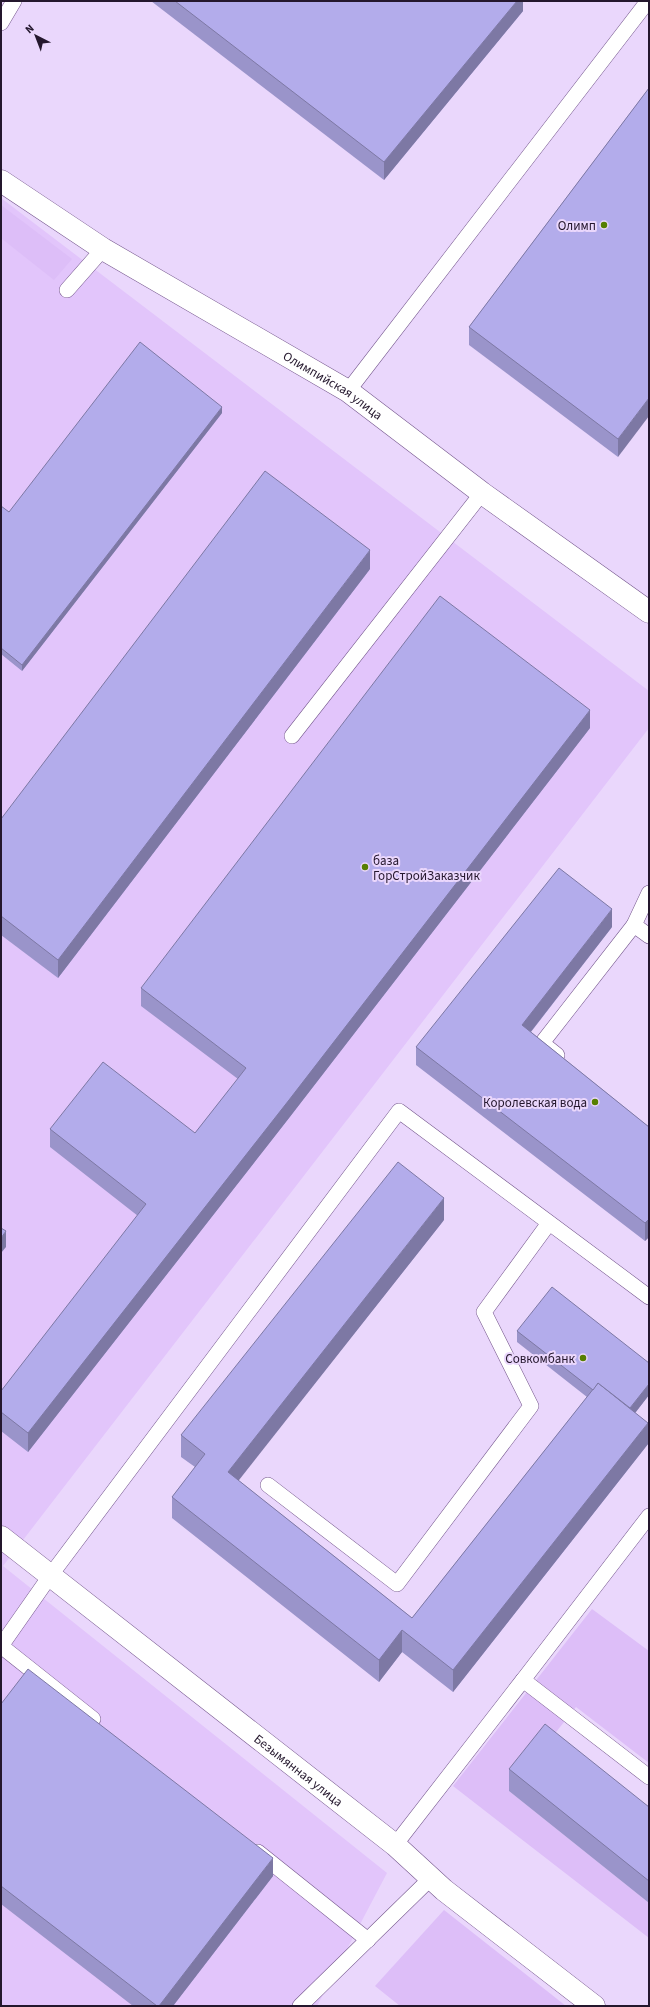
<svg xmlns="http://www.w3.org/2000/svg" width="650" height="2007" font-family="'Source Sans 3',sans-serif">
<rect width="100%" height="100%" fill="#ead7fc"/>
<polygon fill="#e2c5fb" points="1,198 649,691 649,728 3,1566 387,1873 317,2006 1,2006"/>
<g fill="#ddbef8">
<polygon points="1,205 72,259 54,280 1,238"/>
<polygon points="592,1609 649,1651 649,1763 576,1707 509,1791 649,1903 649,1938 453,1786"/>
<polygon points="444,1910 566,2006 400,2006 375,1986"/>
</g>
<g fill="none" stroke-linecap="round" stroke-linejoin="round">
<defs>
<g id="lane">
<polyline points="1,23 14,1"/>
<polyline points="67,290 103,249"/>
<polyline points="348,391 648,1"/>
<polyline points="292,736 482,493"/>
<polyline points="634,925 649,893"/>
<polyline points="557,1055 542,1043 634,925 649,936"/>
<polyline points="268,1485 397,1584 531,1406 484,1312 549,1223"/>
<polyline points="523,1680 649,1516"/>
<polyline points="93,1719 1,1646 50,1576 399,1111 649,1297"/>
<polyline points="395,1845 523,1680 649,1777"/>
<polyline points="258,1852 368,1940"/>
<polyline points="300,2006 431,1878"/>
</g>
<g id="street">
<path id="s1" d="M 1,181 L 103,249 L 348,391 L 482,493 L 649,612"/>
<path id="s2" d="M 1,1537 L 395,1845 L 444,1890 L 594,2006"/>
</g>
</defs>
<use href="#lane" stroke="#75578d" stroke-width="16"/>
<use href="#street" stroke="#75578d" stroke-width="23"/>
<use href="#lane" stroke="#fff" stroke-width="15"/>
<use href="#street" stroke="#fff" stroke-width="22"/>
</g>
<g fill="#9a94ca">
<polygon points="151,1 523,1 523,11 384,180"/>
<polygon points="649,88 618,457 469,345 469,327"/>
<polygon points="222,413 22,671 1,654 1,506 9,512"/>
<polygon points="370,569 58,978 1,935 1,819"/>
<polygon points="590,728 289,1118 28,1452 1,1431 1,1391 138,1216 50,1147 50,1129 195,1133 238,1079 141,1006 141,988"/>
<polygon points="612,927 531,1032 649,1127 649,1237 645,1241 416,1065 416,1047"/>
<polygon points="444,1220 238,1480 412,1618 587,1397 517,1342 517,1331 649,1363 649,1395 635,1413 648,1444 453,1692 402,1652 379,1682 172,1518 172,1497 195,1467 181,1457 181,1435"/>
<polygon points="1,1704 273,1876 173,2006 133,2006 1,1904"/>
<polygon points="509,1769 649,1807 649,1903 509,1791"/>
</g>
<g fill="#7d78a4">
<polygon points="517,1 523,1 523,11 384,180 384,162"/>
<polygon points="649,398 649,416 618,457 618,439"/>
<polygon points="222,407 222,413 22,671 22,665"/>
<polygon points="370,550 370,569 58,978 58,960"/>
<polygon points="590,710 590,728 289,1118 28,1452 28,1433"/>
<polygon points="612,909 612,927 522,1043 522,1025"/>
<polygon points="444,1198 444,1220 228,1494 228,1472"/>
<polygon points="649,1219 649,1237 645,1241 645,1223"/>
<polygon points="6,1231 6,1247 1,1253 1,1238"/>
<polygon points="649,1384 649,1395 625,1426 625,1415"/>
<polygon points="648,1423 648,1444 453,1692 453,1670"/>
<polygon points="402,1630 402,1652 379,1682 379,1660"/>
<polygon points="273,1858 273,1876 173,2006 159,2006"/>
</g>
<g fill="#b3aceb" stroke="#7d78a4">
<polygon points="175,1 517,1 384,162"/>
<polygon points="649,88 649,398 618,439 469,327"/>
<polygon points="140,342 222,407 22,665 1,648 1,506 9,512"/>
<polygon points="265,471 370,550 58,960 1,916 1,819"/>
<polygon points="440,596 590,710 289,1100 28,1433 1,1412 1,1391 146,1204 50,1129 103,1062 195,1133 246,1068 141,988"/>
<polygon points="559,868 612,909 522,1025 649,1127 649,1219 645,1223 416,1047"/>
<polygon points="398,1162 444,1198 228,1472 412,1618 598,1383 648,1423 453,1670 402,1630 379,1660 172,1497 205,1454 181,1435"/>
<polygon points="1,1228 6,1231 1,1238"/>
<polygon points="552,1287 649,1363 649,1384 630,1408 598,1383 593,1390 517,1331"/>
<polygon points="28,1669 273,1858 159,2006 157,2006 1,1886 1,1704"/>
<polygon points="545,1724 649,1807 649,1881 509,1769"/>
</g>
<g fill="#567f01" stroke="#ead7fc" stroke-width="1.5">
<circle cx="604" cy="225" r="4"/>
<circle cx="365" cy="867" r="4"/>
<circle cx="595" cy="1102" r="4"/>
<circle cx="583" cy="1358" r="4"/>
</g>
<g text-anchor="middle" stroke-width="4" stroke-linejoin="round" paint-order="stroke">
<g font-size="13" fill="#24172d" stroke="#ead7fc" text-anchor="end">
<text x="596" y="230">Олимп</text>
<text x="373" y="865" text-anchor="start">база<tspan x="373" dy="15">ГорСтройЗаказчик</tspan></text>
<text x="587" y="1107">Королевская вода</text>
<text x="575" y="1363">Совкомбанк</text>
</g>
<g font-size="13" fill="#24172d" stroke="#ead7fc">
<text dy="5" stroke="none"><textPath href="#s1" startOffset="390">Олимпийская улица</textPath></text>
<text dy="5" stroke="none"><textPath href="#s2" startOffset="378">Безымянная улица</textPath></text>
</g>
</g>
<rect width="650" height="2007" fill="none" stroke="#24172d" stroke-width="4"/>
<g transform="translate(36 36) rotate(318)" stroke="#ead7fc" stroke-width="3" paint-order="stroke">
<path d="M0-3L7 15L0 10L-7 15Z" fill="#24172d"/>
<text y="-6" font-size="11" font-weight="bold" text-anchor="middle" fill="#24172d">N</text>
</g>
</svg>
